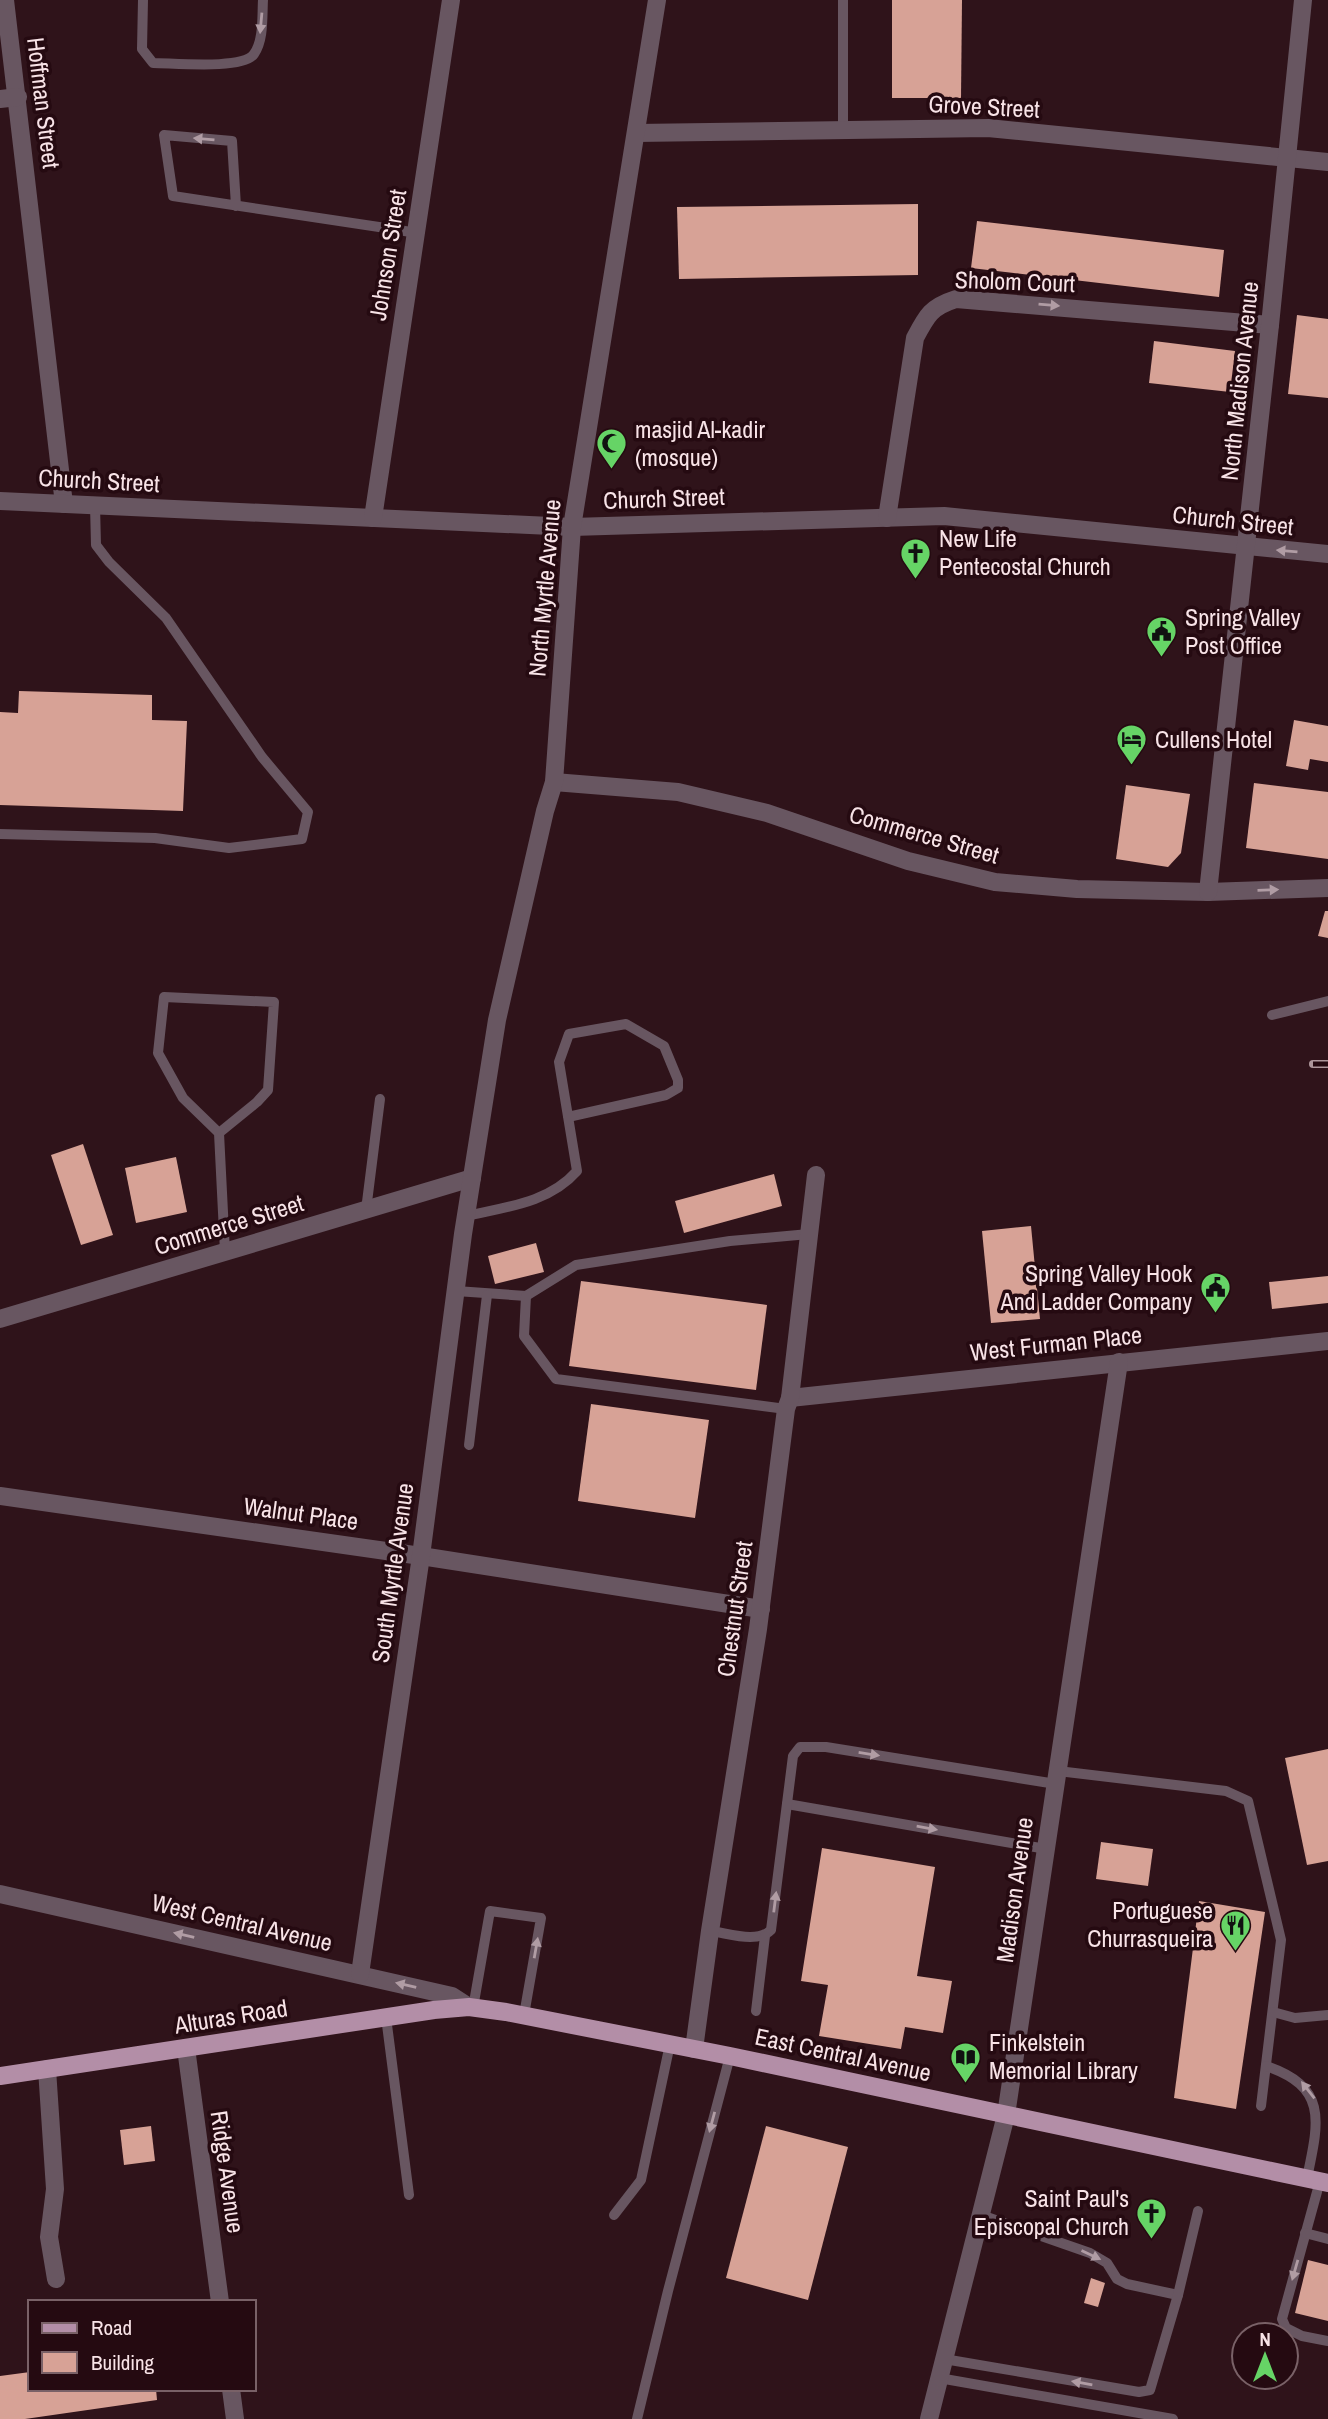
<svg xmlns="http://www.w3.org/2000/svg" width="1328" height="2419" font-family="'Archivo Narrow',sans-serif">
<rect width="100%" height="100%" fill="#2f131a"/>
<g fill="#d7a296">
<polygon points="892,0 962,0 961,98 892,98"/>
<polygon points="918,204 918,275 679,279 677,207"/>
<polygon points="977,221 1224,250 1219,297 971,268"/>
<polygon points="1297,315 1328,319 1328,398 1288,394"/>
<polygon points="1154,341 1235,351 1230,392 1149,383"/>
<polygon points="19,691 152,695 152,720 187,721 183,811 0,805 0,712 18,713"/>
<polygon points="1294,720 1328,726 1328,762 1310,759 1308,770 1286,766"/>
<polygon points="1254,783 1328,792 1328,859 1246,848"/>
<polygon points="1126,785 1190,794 1181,853 1168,867 1116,859"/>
<polygon points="1325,911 1328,911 1328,938 1318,936"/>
<polygon points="83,1144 113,1235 81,1245 51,1155"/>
<polygon points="176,1157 187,1212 136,1223 125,1168"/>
<polygon points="774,1174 782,1206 684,1233 675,1201"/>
<polygon points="1031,1226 1040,1319 991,1323 982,1231"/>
<polygon points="536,1243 544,1272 495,1284 488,1256"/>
<polygon points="1328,1276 1328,1303 1272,1309 1269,1282"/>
<polygon points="581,1281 767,1305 756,1390 569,1366"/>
<polygon points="591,1404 709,1420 695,1518 578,1501"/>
<polygon points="1328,1749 1328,1861 1307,1865 1285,1758"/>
<polygon points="1101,1842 1153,1849 1148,1886 1096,1879"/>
<polygon points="822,1848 935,1867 917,1976 952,1981 943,2033 905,2027 901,2049 819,2036 828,1985 801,1981"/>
<polygon points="1199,1901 1265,1912 1236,2109 1174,2098"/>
<polygon points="151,2126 155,2161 124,2165 120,2130"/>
<polygon points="766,2126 848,2147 808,2300 726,2278"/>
<polygon points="1308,2260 1328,2265 1328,2321 1295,2313"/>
<polygon points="1091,2278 1105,2283 1098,2307 1084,2303"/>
<polygon points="30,2372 30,2389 156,2389 157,2400 25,2419 0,2419 0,2376"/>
</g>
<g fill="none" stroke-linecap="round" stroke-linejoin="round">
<g stroke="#685661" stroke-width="10">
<path d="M 143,0 L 142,49 L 153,63 C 173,63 244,70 254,54 C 264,40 262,16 263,0"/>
<polyline points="843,0 843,129"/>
<polyline points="236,206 232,141 164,135 173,196 399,230 416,233"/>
<polyline points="0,834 155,838 229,848 302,839 308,812 262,757 166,618 109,562 96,545 95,505"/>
<polyline points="1272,1015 1328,1001"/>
<polyline points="219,1133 257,1102 268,1090 274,1002 164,997 158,1053 183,1098 219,1133 225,1252"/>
<polyline points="366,1210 380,1099"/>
<path d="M 466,1216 C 506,1207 549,1203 577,1171 L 559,1062 L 569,1034 L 626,1024 L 664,1046 L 678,1080 L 678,1088 L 666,1095 L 568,1117"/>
<polyline points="456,1291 526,1296"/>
<polyline points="786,1409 556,1379 524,1336 526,1296 576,1265 730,1241 809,1234"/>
<polyline points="469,1445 487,1295"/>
<polyline points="1058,1771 1226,1791 1248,1801 1281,1940 1261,2106"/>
<polyline points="787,1804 1046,1849"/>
<path d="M 710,1931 C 728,1933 757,1944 771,1930 L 793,1756 L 800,1747 L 826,1747 L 1056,1784"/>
<polyline points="473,2008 490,1911 541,1918 524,2015"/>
<polyline points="756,2011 765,1936"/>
<polyline points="1273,2012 1295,2018 1328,2015"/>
<polyline points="386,2017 409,2195"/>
<path d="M 1266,2066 C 1328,2087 1319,2121 1307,2178"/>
<polyline points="1320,2181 1282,2319 1286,2328 1302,2336 1328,2341"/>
<polyline points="614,2215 641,2180 670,2044"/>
<polyline points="981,2215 1090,2253 1107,2263 1117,2279 1127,2284 1178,2295"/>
<polyline points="1305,2233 1328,2239"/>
<polyline points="944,2359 1139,2392 1150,2390 1178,2295 1198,2211"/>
<polyline points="939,2378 1173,2419"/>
<polyline points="637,2419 668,2291 730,2056"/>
</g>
<g stroke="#685661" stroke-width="18">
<polyline points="5,0 64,504"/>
<polyline points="0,99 18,97"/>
<polyline points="636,133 988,128 1328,162"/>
<polyline points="0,501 572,527 944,516 1328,554"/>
<polyline points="373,518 451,0"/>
<path d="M 887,518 L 915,338 C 927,315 931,307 956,299 L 1270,325"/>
<polyline points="554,782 678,792 767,813 908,861 995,882 1077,889 1208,892 1328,888"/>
<polyline points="1208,892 1270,325 1303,0"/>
<polyline points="0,1319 472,1178"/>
<polyline points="790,1398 1328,1341"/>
<polyline points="0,1496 421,1556 761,1609"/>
<polyline points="0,1894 452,1996 469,2007"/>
<polyline points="360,1974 421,1556 463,1234 497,1020 545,811 554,782 572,527 657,0"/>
<polyline points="186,2048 220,2302"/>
<polyline points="694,2049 710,1931 758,1629 786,1409 790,1398 816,1175"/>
<polyline points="47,2069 55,2189 49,2237 56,2279"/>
<polyline points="231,2389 235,2419"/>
<polyline points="929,2419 1006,2115 1119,1362"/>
</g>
<polyline stroke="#b38ea7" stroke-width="18" points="0,2076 434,2010 469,2007 506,2012 730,2056 1328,2183"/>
<defs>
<polyline id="rail" points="1313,1064 1328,1064"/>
</defs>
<use href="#rail" stroke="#ad969b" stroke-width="8"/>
<use href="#rail" stroke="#250a11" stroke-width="5" stroke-dasharray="16" stroke-linecap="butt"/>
</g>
<defs><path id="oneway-solid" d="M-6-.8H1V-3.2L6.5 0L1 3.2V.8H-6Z" transform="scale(1.75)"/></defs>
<g fill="#b09ca4">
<use href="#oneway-solid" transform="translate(261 23) rotate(95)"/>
<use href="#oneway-solid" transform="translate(204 139) rotate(-175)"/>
<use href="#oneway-solid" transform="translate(1049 305) rotate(5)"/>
<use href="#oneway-solid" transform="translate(1287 551) rotate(-175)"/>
<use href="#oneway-solid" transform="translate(1268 890) rotate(-2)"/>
<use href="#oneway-solid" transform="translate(869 1754) rotate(9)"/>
<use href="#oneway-solid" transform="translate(927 1828) rotate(10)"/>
<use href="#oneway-solid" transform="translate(775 1902) rotate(-83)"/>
<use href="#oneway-solid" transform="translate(184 1935) rotate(-167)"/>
<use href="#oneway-solid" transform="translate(536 1948) rotate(-80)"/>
<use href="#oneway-solid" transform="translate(406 1985) rotate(-167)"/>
<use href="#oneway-solid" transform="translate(1308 2090) rotate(-128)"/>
<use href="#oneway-solid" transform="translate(712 2122) rotate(105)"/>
<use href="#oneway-solid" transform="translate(1091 2255) rotate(25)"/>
<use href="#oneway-solid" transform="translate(1295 2270) rotate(106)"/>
<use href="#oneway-solid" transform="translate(1082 2383) rotate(-170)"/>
</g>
<defs>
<symbol id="mosque-pin" viewBox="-11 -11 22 30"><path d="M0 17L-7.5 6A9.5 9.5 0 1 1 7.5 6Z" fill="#66d466" stroke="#250a11"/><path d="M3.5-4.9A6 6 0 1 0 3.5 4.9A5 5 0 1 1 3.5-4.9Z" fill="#111"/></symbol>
<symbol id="church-pin" viewBox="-11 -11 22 30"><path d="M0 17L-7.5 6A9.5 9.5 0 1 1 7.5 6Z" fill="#66d466" stroke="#250a11"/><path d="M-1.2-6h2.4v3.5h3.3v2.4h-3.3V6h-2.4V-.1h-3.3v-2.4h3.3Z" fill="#111"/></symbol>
<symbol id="civic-pin" viewBox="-11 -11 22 30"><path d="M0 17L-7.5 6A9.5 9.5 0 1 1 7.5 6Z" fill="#66d466" stroke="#250a11"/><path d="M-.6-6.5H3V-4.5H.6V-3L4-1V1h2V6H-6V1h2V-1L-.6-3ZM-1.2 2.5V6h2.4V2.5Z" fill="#111"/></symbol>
<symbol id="hotel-pin" viewBox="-11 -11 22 30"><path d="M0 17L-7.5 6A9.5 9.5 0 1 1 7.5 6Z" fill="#66d466" stroke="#250a11"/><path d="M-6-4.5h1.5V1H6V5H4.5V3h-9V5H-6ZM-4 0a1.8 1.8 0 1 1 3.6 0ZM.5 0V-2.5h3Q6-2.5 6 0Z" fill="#111"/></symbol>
<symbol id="restaurant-pin" viewBox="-11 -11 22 30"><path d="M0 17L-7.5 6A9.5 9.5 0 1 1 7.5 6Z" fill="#66d466" stroke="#250a11"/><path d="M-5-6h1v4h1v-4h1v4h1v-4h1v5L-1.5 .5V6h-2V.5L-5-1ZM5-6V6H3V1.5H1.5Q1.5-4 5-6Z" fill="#111"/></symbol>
<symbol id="library-pin" viewBox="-11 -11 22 30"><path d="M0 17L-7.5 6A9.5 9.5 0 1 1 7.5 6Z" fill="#66d466" stroke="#250a11"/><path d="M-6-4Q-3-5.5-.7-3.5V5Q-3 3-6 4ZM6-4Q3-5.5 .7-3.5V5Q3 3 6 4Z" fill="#111"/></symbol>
</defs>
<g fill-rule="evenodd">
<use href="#mosque-pin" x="594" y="426" width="35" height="47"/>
<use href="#church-pin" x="898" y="536" width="35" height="47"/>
<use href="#civic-pin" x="1144" y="614" width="35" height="47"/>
<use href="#hotel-pin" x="1114" y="722" width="35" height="47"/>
<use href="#civic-pin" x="1198" y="1270" width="35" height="47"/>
<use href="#restaurant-pin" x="1218" y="1908" width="35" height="47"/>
<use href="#library-pin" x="948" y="2040" width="35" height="47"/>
<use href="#church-pin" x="1134" y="2196" width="35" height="47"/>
</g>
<g text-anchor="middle" stroke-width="7" stroke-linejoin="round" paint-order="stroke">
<g font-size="24" fill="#f8e3e7" stroke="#250a11">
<text transform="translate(43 103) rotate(83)" y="8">Hoffman Street</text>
<text transform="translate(984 107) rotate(3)" y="8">Grove Street</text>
<text transform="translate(388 255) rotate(-81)" y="8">Johnson Street</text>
<text transform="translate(1015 282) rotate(2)" y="8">Sholom Court</text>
<text transform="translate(1240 381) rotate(-84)" y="8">North Madison Avenue</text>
<text transform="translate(99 481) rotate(3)" y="8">Church Street</text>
<text transform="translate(664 499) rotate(-2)" y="8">Church Street</text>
<text transform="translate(1233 521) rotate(6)" y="8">Church Street</text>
<text transform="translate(545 588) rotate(-85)" y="8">North Myrtle Avenue</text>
<text transform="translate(924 835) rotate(16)" y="8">Commerce Street</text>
<text transform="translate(229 1225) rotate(-17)" y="8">Commerce Street</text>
<text transform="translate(1056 1344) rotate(-6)" y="8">West Furman Place</text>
<text transform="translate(301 1514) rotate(8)" y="8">Walnut Place</text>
<text transform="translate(393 1573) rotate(-82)" y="8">South Myrtle Avenue</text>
<text transform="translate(735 1609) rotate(-82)" y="8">Chestnut Street</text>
<text transform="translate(1015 1890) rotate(-82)" y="8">Madison Avenue</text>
<text transform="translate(242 1923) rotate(13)" y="8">West Central Avenue</text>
<text transform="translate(231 2017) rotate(-9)" y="8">Alturas Road</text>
<text transform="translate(843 2055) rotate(12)" y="8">East Central Avenue</text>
<text transform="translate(227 2172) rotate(82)" y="8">Ridge Avenue</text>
</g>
<g font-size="24" fill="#f8e3e7" stroke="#250a11" text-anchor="start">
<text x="635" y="438">masjid Al-kadir<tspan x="635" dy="28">(mosque)</tspan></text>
<text x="939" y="547">New Life<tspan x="939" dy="28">Pentecostal Church</tspan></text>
<text x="1185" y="626">Spring Valley<tspan x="1185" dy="28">Post Office</tspan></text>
<text x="1155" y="748">Cullens Hotel</text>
<text x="1192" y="1282" text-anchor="end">Spring Valley Hook<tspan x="1192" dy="28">And Ladder Company</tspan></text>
<text x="1213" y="1919" text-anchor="end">Portuguese<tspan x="1213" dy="28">Churrasqueira</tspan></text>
<text x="989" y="2051">Finkelstein<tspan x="989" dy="28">Memorial Library</tspan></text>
<text x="1129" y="2207" text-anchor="end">Saint Paul's<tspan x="1129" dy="28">Episcopal Church</tspan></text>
</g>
</g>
<rect x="28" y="2300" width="228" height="91" fill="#250a11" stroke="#796167" stroke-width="2"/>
<rect x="42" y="2323" width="35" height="10" fill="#b38ea7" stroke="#796167" stroke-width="2"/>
<text x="91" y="2335" font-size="21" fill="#f8e3e7">Road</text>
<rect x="42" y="2352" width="35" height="21" fill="#d7a296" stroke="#796167" stroke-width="2"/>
<text x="91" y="2370" font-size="21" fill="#f8e3e7">Building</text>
<g transform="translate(1265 2356)"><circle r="33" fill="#250a11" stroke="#796167" stroke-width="2"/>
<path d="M0-5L12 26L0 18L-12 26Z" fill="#66d466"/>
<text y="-10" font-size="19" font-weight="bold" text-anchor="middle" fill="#f8e3e7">N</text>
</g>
</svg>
